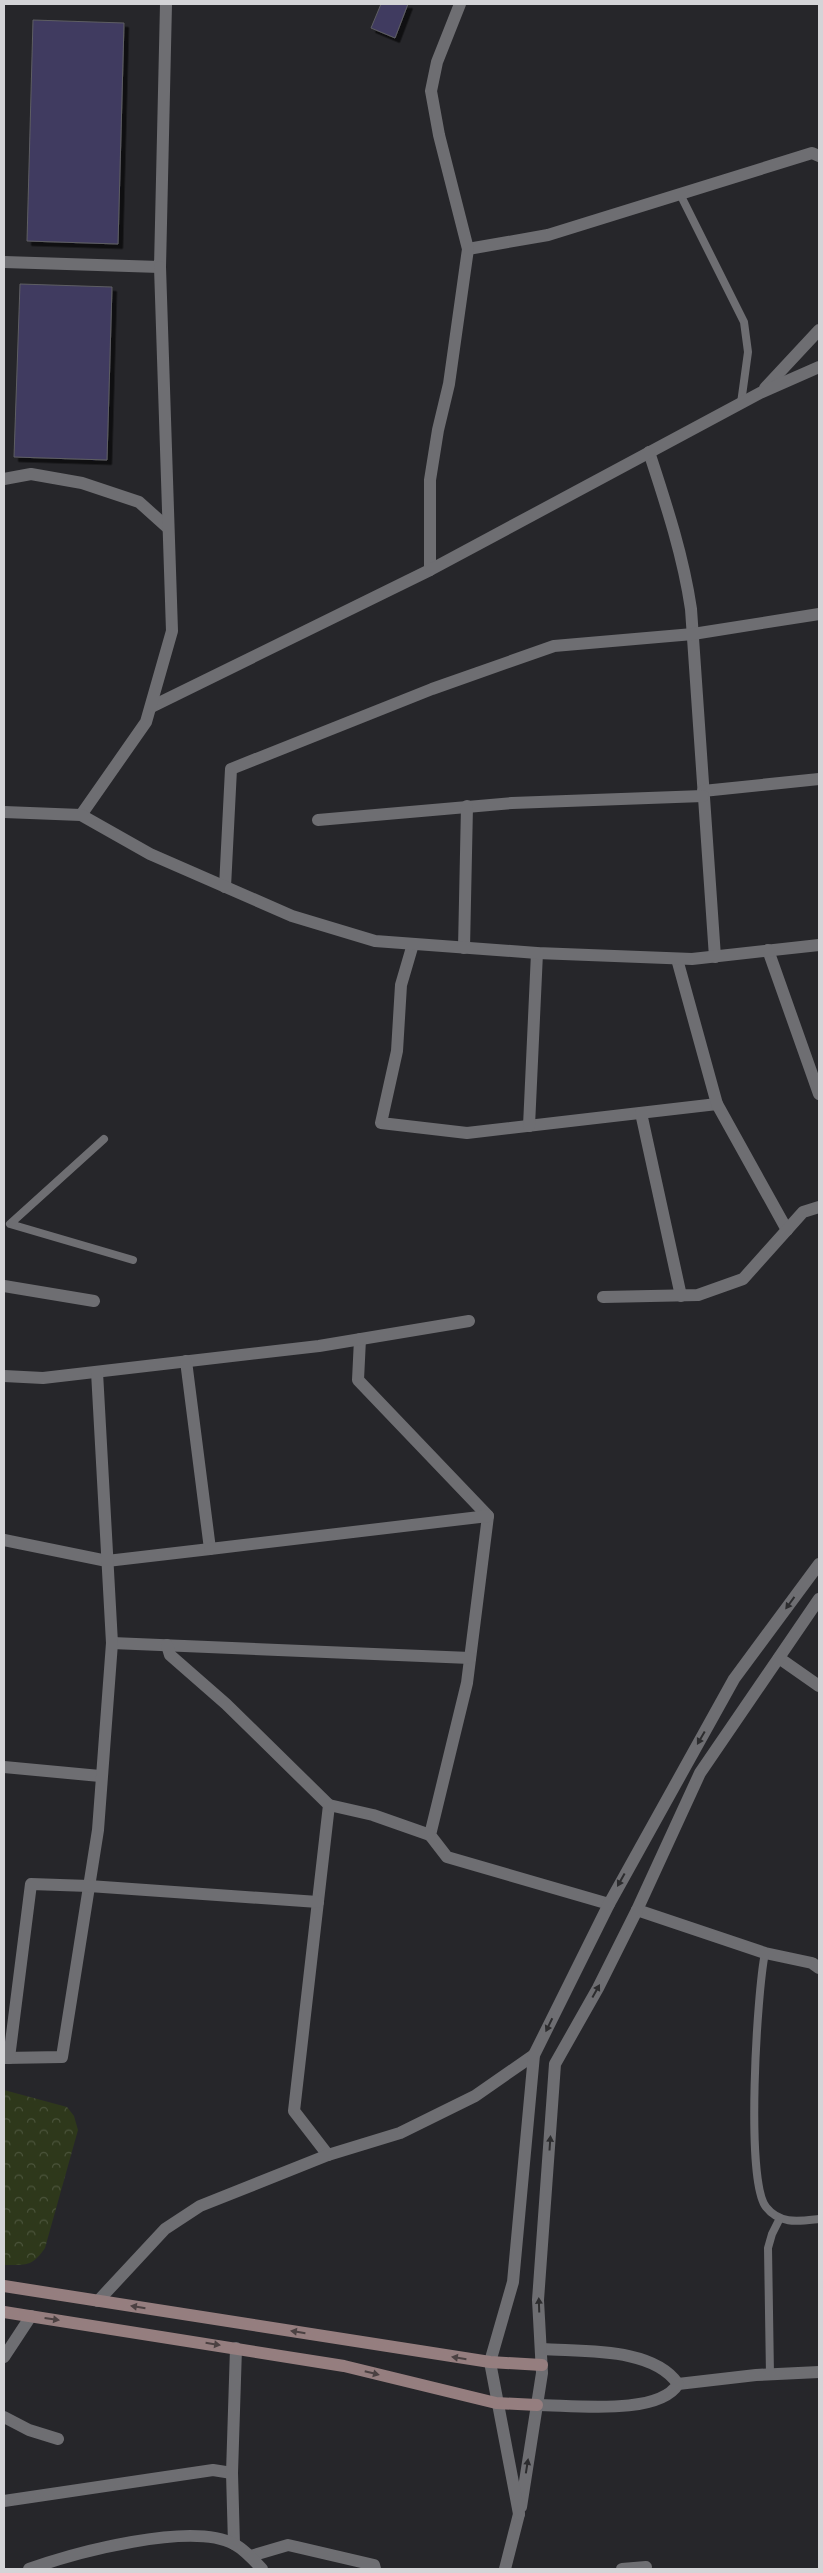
<svg xmlns="http://www.w3.org/2000/svg" width="823" height="2573" font-family="'Noto Serif',serif">
<defs>
<pattern id="park-crowns" width="20" height="18" patternUnits="userSpaceOnUse" patternTransform="scale(1.25)"><rect width="20" height="18" fill="#2e381b"/><path d="M2 6a3 3 0 1 1 6 0M12 15a3 3 0 1 1 6 0" fill="none" stroke="#4b543b"/></pattern>
<filter id="shadow"><feDropShadow dx="4.5" dy="4.5" stdDeviation="0" flood-color="#0009"/></filter>
</defs>
<rect width="100%" height="100%" fill="#26262a"/>
<path fill="url(#park-crowns)" d="M 4,2090 L 67,2107 L 74,2116 L 78,2130 L 45,2248 C 32,2267 26,2265 4,2265 Z"/>
<g fill="#403b61" stroke="#5e5e63" filter="url(#shadow)">
<polygon points="381,4 408,4 395,38 371,28"/>
<polygon points="33,20 124,23 118,244 27,241"/>
<polygon points="20,284 112,287 107,460 14,457"/>
</g>
<g fill="none" stroke-linecap="round" stroke-linejoin="round">
<g stroke="#6e6e72" stroke-width="8">
<polyline points="680,194 744,322 748,352 741,403"/>
<polyline points="104,1139 10,1224 133,1260"/>
<path d="M 765,1953 C 757,1992 745,2180 766,2207 C 780,2225 800,2221 819,2219"/>
<polyline points="770,2375 768,2248 772,2234 780,2218"/>
</g>
<g stroke="#6e6e72" stroke-width="12">
<polyline points="468,249 548,235 812,153 819,156"/>
<polyline points="4,262 160,267 166,4"/>
<polyline points="765,388 819,330"/>
<path d="M 649,452 C 666,504 683,555 691,609 L 715,957"/>
<polyline points="4,479 31,474 82,483 139,502 168,528"/>
<polyline points="430,570 430,480 438,430 449,384 468,249 439,135 431,91 437,62 460,4"/>
<polyline points="151,707 430,570 760,393 819,367"/>
<polyline points="703,791 819,779"/>
<polyline points="81,815 146,722 172,631 160,267"/>
<polyline points="318,820 512,803 703,796"/>
<polyline points="225,887 231,769 432,689 554,646 693,634 819,614"/>
<polyline points="413,944 401,985 397,1051 381,1123 467,1133 717,1104"/>
<polyline points="464,948 467,806"/>
<polyline points="768,950 819,1094"/>
<polyline points="677,959 717,1104 787,1230"/>
<polyline points="641,1113 681,1296"/>
<polyline points="529,1126 537,953"/>
<polyline points="4,1286 94,1301"/>
<polyline points="603,1297 698,1295 743,1279 803,1212 819,1207"/>
<polyline points="360,1339 358,1380 488,1516 467,1683 430,1835 447,1857 609,1904"/>
<polyline points="4,1376 43,1378 319,1346 469,1321"/>
<polyline points="4,1540 107,1561 210,1549 186,1361"/>
<polyline points="210,1549 488,1516"/>
<polyline points="112,1643 470,1658"/>
<polyline points="167,1645 170,1655 226,1704 329,1805 294,2111 328,2155"/>
<polyline points="779,1658 819,1686"/>
<polyline points="4,1767 100,1776"/>
<polyline points="329,1805 373,1815 430,1835"/>
<polyline points="637,1910 765,1953 812,1963 819,1968"/>
<polyline points="4,2058 62,2057 98,1830 112,1643 97,1372"/>
<polyline points="9,2058 31,1884 89,1886 318,1902"/>
<polyline points="98,2301 165,2229 200,2206 328,2155 400,2133 475,2096 534,2055"/>
<polyline points="4,2357 31,2316"/>
<polyline points="678,2384 756,2375 819,2372"/>
<path d="M 537,2405 C 573,2405 659,2416 678,2384 C 653,2347 583,2352 542,2349"/>
<polyline points="4,2417 29,2430 58,2439"/>
<polyline points="4,2501 213,2470 232,2473"/>
<polyline points="234,2544 232,2473 236,2348"/>
<polyline points="251,2556 288,2545 374,2565 375,2569"/>
<polyline points="505,2569 519,2514"/>
<polyline points="622,2569 646,2567"/>
</g>
<g stroke="#6e6e72" stroke-width="12">
<polyline points="4,812 81,815 150,854 292,916 375,941 537,953 692,959 819,945"/>
<polyline points="521,2507 542,2373 538,2300 555,2064 598,1988 637,1910 700,1773 819,1599"/>
<polyline points="519,2514 490,2362 513,2282 534,2055 609,1904 734,1679 819,1564"/>
<path d="M 29,2569 C 74,2553 191,2521 234,2544 C 245,2550 254,2560 262,2569"/>
</g>
<g stroke="#957e7f" stroke-width="12">
<polyline points="4,2286 490,2362 542,2365"/>
<polyline points="4,2312 344,2366 496,2403 537,2405"/>
</g>
</g>
<defs><path id="oneway-solid" d="M-6-.8H1V-3.2L6.5 0L1 3.2V.8H-6Z" transform="scale(1.25)"/></defs>
<g fill="#2c2c2e">
<use href="#oneway-solid" transform="translate(790 1603) rotate(126)"/>
<use href="#oneway-solid" transform="translate(701 1738) rotate(120)"/>
<use href="#oneway-solid" transform="translate(621 1880) rotate(119)"/>
<use href="#oneway-solid" transform="translate(596 1991) rotate(-61)"/>
<use href="#oneway-solid" transform="translate(549 2025) rotate(116)"/>
<use href="#oneway-solid" transform="translate(550 2143) rotate(-86)"/>
<use href="#oneway-solid" transform="translate(539 2305) rotate(-92)"/>
<use href="#oneway-solid" transform="translate(527 2466) rotate(-81)"/>
</g>
<g fill="#4b4142">
<use href="#oneway-solid" transform="translate(138 2307) rotate(-171)"/>
<use href="#oneway-solid" transform="translate(52 2319) rotate(8)"/>
<use href="#oneway-solid" transform="translate(298 2332) rotate(-171)"/>
<use href="#oneway-solid" transform="translate(213 2344) rotate(9)"/>
<use href="#oneway-solid" transform="translate(459 2358) rotate(-171)"/>
<use href="#oneway-solid" transform="translate(372 2373) rotate(14)"/>
</g>
<rect width="823" height="2573" fill="none" stroke="#d4d4d7" stroke-width="10"/>
</svg>
